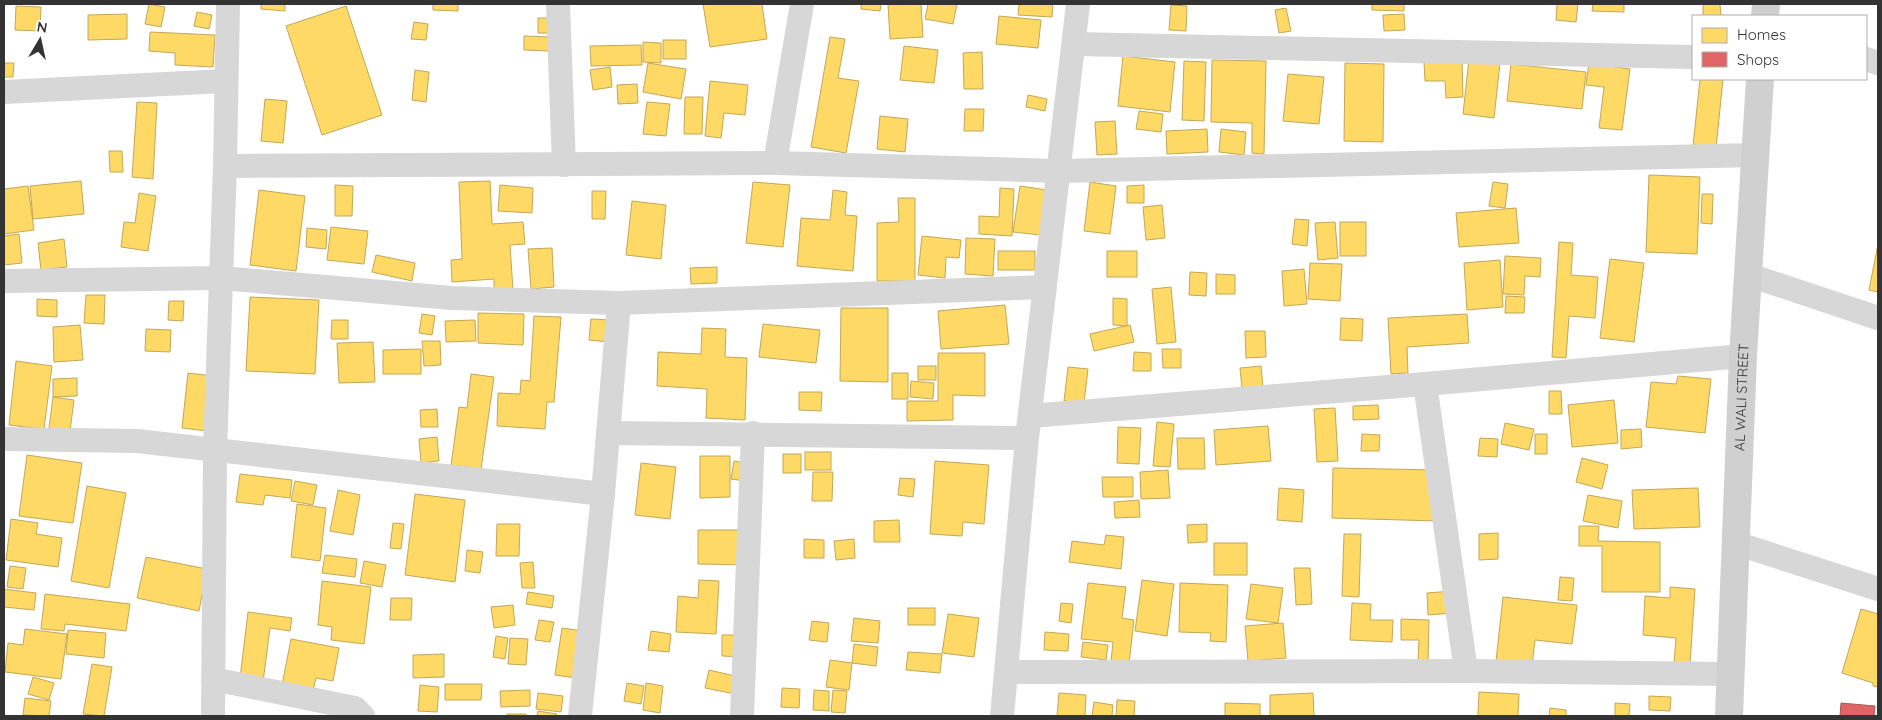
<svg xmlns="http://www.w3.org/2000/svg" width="1882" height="720" font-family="Quicksand,sans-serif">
<rect width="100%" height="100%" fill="#fff"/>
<g fill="#ffd966" stroke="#c2a757">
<polygon points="149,4 165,7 161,27 145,24"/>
<polygon points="261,4 285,4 285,11 261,9"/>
<polygon points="433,4 458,4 458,11 433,10"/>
<polygon points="703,4 762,4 767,39 710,47"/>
<polygon points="861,4 881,4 880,11 861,9"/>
<polygon points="888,4 921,4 923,37 890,39"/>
<polygon points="928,4 957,4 953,24 925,19"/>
<polygon points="1019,4 1053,4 1052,17 1018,15"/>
<polygon points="1372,4 1404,4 1404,11 1372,10"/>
<polygon points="1557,4 1578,4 1576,22 1556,20"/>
<polygon points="1593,4 1624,4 1624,12 1592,11"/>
<polygon points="1703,4 1720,4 1721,16 1703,16"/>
<polygon points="1171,5 1187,6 1186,31 1169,30"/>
<polygon points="16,6 41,7 40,31 15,30"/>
<polygon points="346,6 382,115 322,135 286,26"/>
<polygon points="1286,8 1291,31 1279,33 1275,10"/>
<polygon points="197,12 212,15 209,29 194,26"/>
<polygon points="127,14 127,39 88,40 88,15"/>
<polygon points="1404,14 1405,30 1384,31 1383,15"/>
<polygon points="999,16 1041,20 1038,48 996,44"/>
<rect x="538" y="18" width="17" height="15"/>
<polygon points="414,22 428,24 426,40 411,39"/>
<polygon points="150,32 215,35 213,67 175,65 175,53 149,51"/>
<polygon points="524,36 550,37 550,51 524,50"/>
<polygon points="830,37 845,39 838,78 859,81 846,153 811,147"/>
<rect x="663" y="40" width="23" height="19"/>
<polygon points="643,42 661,43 661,63 643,62"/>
<polygon points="641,45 642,65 591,66 590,46"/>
<polygon points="904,46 938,50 934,83 900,80"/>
<polygon points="982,52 983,89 964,89 963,53"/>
<polygon points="1123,56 1175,62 1170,112 1118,106"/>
<polygon points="1469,59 1500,63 1494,118 1463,114"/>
<polygon points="1212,60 1266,61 1264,154 1252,153 1252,123 1211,122"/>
<polygon points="1462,60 1463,97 1446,98 1445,81 1425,81 1424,62"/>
<polygon points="1184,61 1206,62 1204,121 1182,120"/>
<polygon points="4,63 14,63 13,77 4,77"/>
<polygon points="648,63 686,69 681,99 643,92"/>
<polygon points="1345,63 1384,64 1383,142 1344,141"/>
<polygon points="1589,63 1630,69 1622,130 1599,128 1604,87 1586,85"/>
<polygon points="1511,64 1586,72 1582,109 1507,101"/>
<polygon points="610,67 612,87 593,90 590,70"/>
<polygon points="415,70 429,72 426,102 412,100"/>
<polygon points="1288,74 1324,77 1319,124 1283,121"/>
<polygon points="1700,79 1723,79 1716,148 1693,146"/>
<polygon points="710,81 748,85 745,115 724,113 721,138 705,136"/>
<polygon points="637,84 638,103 618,104 617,85"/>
<polygon points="1028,95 1047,99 1045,111 1026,107"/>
<polygon points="685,97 703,97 702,134 684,134"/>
<polygon points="265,99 287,101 283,143 261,141"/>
<polygon points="137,102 157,103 153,179 132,177"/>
<polygon points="647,102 670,104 666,136 643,134"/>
<polygon points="965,109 984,109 983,131 964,131"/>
<polygon points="1139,111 1163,114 1161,132 1136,129"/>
<polygon points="880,116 908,119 905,152 877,149"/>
<polygon points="1115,121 1117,154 1097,155 1095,122"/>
<polygon points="1207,129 1208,152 1167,154 1166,131"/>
<polygon points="1221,129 1246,132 1244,155 1219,152"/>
<polygon points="109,151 122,151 123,172 110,172"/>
<polygon points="1649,175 1700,177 1697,254 1646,252"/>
<polygon points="81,181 84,214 33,219 30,186"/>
<polygon points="490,181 492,224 523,222 525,244 510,245 513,290 494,291 494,279 452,282 451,260 462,259 459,182"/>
<polygon points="753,182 790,185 783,247 746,243"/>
<polygon points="1090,182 1116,186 1110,234 1084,231"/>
<polygon points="1493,182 1508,184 1505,208 1489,206"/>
<polygon points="335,185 353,186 352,216 335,216"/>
<polygon points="500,185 533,188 532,213 498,211"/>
<polygon points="1144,185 1144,203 1127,203 1127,186"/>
<polygon points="28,186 34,230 4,234 4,189"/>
<polygon points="1020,186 1047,190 1041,235 1013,232"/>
<polygon points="1000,188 1014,189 1012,236 979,234 979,216 999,217"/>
<polygon points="259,190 305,196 296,271 250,265"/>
<polygon points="833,190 847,192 845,215 857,216 853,271 797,266 801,218 830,220"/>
<polygon points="592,191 606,191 605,219 592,219"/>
<polygon points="139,193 156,196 148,251 121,247 124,222 135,223"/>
<polygon points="1702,194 1713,194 1712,224 1701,223"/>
<polygon points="898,198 915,198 915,281 877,281 877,223 899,222"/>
<polygon points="632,201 666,205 661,259 626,255"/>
<polygon points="1162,205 1165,238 1146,240 1143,207"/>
<polygon points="1516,208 1519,243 1459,247 1456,213"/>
<polygon points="1295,219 1309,220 1307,246 1292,244"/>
<polygon points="1335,222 1338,258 1318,260 1315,223"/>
<rect x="1340" y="222" width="26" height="34"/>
<polygon points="331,227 368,231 364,264 327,260"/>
<polygon points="307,228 327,230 326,249 306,247"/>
<polygon points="19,234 22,263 4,265 4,236"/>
<polygon points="922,236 961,240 959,258 946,257 945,278 918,275"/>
<polygon points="966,238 995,239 993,276 965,274"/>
<polygon points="64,239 67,267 41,270 38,243"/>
<polygon points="1559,242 1573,243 1571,275 1598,277 1595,318 1569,316 1566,358 1552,357"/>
<polygon points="1878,244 1878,292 1869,290"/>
<polygon points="552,248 554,287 531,289 528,249"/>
<rect x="998" y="251" width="37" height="19"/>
<rect x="1107" y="251" width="30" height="26"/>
<polygon points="376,255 415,263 412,281 372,272"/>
<polygon points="1505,256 1541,258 1540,277 1525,276 1524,295 1503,294"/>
<polygon points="1610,259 1644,263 1634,342 1600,338"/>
<polygon points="1500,260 1503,307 1467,310 1464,263"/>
<polygon points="1310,263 1342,264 1340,301 1308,299"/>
<polygon points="717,267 717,283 691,284 690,268"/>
<polygon points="1304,269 1307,304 1284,306 1282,271"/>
<polygon points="1190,272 1207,273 1206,296 1189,295"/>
<polygon points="1216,274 1235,275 1235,294 1216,294"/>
<polygon points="1171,287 1176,342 1157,344 1152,289"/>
<polygon points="86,295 105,295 104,324 84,323"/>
<polygon points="1506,296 1525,297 1524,313 1505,313"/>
<polygon points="250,297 319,300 315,374 246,371"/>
<polygon points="1113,298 1127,299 1127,326 1113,325"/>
<polygon points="37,299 57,300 57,317 37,316"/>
<polygon points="169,301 184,301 183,321 168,320"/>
<polygon points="1005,305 1009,344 941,349 938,311"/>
<polygon points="841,308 888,308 888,382 840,381"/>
<polygon points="478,313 524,314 523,345 478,343"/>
<polygon points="422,314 435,316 432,335 419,333"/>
<polygon points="1467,314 1469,343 1407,347 1408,373 1391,374 1388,318"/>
<polygon points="534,316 561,317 554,402 547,402 545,429 497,426 498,393 520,394 521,380 530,381"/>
<polygon points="1341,318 1363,319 1362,341 1340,340"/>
<polygon points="591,319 610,320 608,342 589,340"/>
<polygon points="332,320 348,320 348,339 331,339"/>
<polygon points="475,320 476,341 446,342 445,321"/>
<polygon points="763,324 820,330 816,363 759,357"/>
<polygon points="80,325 83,360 54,362 53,327"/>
<polygon points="1130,325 1134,342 1094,351 1090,334"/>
<polygon points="702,328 726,329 725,357 747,358 745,420 706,418 707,389 657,386 658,352 701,354"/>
<polygon points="146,329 171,330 170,352 145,351"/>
<polygon points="1245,331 1265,331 1266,357 1246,358"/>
<polygon points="422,341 440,341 441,365 424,366"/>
<polygon points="373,342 375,382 339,383 337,343"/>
<polygon points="421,349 421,374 383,374 383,350"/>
<polygon points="1162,349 1181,349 1181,368 1163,368"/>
<polygon points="1134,352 1151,353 1151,371 1133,371"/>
<polygon points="938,353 985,353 985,396 953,395 953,420 907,421 907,401 938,401"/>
<polygon points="16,361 52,366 44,429 9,425"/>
<rect x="918" y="366" width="18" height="14"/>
<polygon points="1261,366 1263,387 1242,389 1240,368"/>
<polygon points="1068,367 1088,369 1084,403 1064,401"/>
<polygon points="188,373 213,376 207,431 182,428"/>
<rect x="892" y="373" width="16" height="26"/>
<polygon points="471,374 494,377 481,469 451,465 459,407 467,408"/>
<polygon points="1678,376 1711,379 1705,433 1646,427 1651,382 1676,384"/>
<polygon points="77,378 77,396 53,397 53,379"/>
<polygon points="911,381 934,383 933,399 910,397"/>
<polygon points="1549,391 1561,391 1562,414 1549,414"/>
<polygon points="799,392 822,392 821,411 799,410"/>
<polygon points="53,397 74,400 70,431 49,428"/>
<polygon points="1614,400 1618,443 1572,447 1568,405"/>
<polygon points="1378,405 1379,419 1353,420 1353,406"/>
<polygon points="1335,408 1338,461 1317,462 1314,409"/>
<polygon points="437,409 438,427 421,427 420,410"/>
<polygon points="1157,422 1174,424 1170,467 1153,466"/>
<polygon points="1505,423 1534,429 1529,450 1501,444"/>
<polygon points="1268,426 1271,461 1216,465 1214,430"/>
<polygon points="1118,427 1141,428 1139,464 1117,463"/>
<polygon points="1641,429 1642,447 1621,449 1621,430"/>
<polygon points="1362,434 1380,435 1379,451 1361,451"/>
<rect x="1535" y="434" width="12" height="20"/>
<polygon points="437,437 439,461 421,463 419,439"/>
<polygon points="1177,438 1204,438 1205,469 1178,469"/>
<polygon points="1480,438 1498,439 1497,457 1478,456"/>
<rect x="805" y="452" width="26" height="18"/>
<rect x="783" y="454" width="18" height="19"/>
<polygon points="27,455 82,463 73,523 19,516"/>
<polygon points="700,456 730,456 730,497 700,498"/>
<polygon points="1582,458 1608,465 1602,489 1576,482"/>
<polygon points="734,461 754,465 751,482 731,479"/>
<polygon points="935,461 989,465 984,524 963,522 962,536 930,534"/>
<polygon points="641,463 676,467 670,519 635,515"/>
<polygon points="1333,468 1439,470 1438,521 1332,518"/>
<polygon points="1168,470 1170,498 1141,499 1140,472"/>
<polygon points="813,472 833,472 832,501 812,501"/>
<polygon points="240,474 292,480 290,498 265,495 263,505 236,502"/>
<polygon points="1102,477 1133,477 1133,497 1103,497"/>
<polygon points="900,478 915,479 913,497 898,495"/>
<polygon points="295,481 317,485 313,505 291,501"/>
<polygon points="87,486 126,493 109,588 71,581"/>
<polygon points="1279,488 1304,490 1302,522 1277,520"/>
<polygon points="1698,488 1700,527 1634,529 1632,490"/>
<polygon points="338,490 360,495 353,535 330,531"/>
<polygon points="415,494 465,500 455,582 405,575"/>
<polygon points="1588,495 1622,501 1618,528 1583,521"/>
<polygon points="1139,500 1140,517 1115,518 1114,502"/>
<polygon points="297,504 326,508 320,561 291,557"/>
<polygon points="11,519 38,523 36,534 62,538 58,567 6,560"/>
<polygon points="899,520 900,542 874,542 874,521"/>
<polygon points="393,523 404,524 401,549 390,548"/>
<polygon points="497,524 520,524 519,556 496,556"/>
<polygon points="1207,524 1207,542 1188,543 1187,525"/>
<polygon points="1579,526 1599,526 1598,541 1660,542 1660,592 1602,592 1602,546 1579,546"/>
<polygon points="698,530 750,530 749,565 698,564"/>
<polygon points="1498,533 1498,559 1479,560 1479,534"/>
<polygon points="1344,534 1361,534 1359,597 1342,596"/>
<polygon points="1106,535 1124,537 1121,569 1069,562 1072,541 1104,545"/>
<polygon points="804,539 824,540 824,558 804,558"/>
<polygon points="854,539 855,558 836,560 834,541"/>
<rect x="1214" y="543" width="33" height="32"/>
<polygon points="467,550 483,552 480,573 465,571"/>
<polygon points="325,555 357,559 355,577 322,573"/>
<polygon points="146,557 207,569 199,611 137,598"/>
<polygon points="364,561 386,565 382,587 360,583"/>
<polygon points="533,562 535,588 522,588 520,563"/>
<polygon points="10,566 26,568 23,589 7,587"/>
<polygon points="1294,568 1310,568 1312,604 1296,605"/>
<polygon points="1560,577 1574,578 1572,601 1558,600"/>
<polygon points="699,580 719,581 716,634 676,632 678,596 698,598"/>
<polygon points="1142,580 1174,584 1167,636 1135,631"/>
<polygon points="322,581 371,587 364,644 331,640 332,627 318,625"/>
<polygon points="1088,583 1126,587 1122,618 1134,620 1129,663 1111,661 1113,642 1081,639"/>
<polygon points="1180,583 1228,585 1226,642 1210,641 1211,633 1179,632"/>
<polygon points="1251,584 1283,588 1278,623 1246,619"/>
<polygon points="1670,587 1695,589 1690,664 1674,663 1676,638 1643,635 1645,596 1670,598"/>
<polygon points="4,589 36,593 34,610 4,607"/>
<polygon points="1453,591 1454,613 1428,615 1427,593"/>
<polygon points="528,592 554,596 552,608 526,604"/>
<polygon points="45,594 130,604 126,631 65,624 64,631 41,629"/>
<polygon points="1503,597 1577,605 1572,644 1535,640 1532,666 1496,661"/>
<polygon points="391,598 412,598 411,620 390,620"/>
<polygon points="1061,603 1073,604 1071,623 1059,621"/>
<polygon points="1352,603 1371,604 1370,620 1393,620 1392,642 1350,640"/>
<polygon points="513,605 515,625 494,628 491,607"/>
<rect x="908" y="608" width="27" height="17"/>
<polygon points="1861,609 1878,614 1878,687 1873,686 1873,683 1842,673"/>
<polygon points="248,612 292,618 290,631 270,628 263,682 240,678"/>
<polygon points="948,614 979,618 974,657 942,653"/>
<polygon points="854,618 880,621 878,643 851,641"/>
<polygon points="1401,619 1429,620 1428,661 1418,661 1419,640 1401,640"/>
<polygon points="539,620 554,622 550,642 535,640"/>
<polygon points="812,621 829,623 827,642 809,640"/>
<polygon points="1283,623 1286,658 1248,661 1245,626"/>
<polygon points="562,628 590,632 583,679 555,675"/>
<polygon points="25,629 67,634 61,679 5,672 8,643 23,645"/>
<polygon points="68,630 106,633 104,658 66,654"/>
<polygon points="651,631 671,634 669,652 648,650"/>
<polygon points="1045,632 1069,634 1068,651 1044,650"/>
<polygon points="722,635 748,635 747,657 722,656"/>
<polygon points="496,636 508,638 505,659 493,657"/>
<polygon points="510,638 528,639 526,665 508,664"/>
<polygon points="291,639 339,648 333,681 316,678 313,691 282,685"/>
<polygon points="1083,642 1108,645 1106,660 1081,657"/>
<polygon points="854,644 878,647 876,666 852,663"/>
<polygon points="908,652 942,654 940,673 906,670"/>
<polygon points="444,654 444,677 413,678 413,655"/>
<polygon points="830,660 852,663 849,690 826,687"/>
<polygon points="92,664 112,667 104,716 83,714"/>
<polygon points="709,670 744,678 740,695 705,688"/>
<polygon points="33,677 54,683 49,700 28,694"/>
<polygon points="627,683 644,686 641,704 624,701"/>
<polygon points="646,683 663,686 660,713 643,710"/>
<polygon points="445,684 482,684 481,700 445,700"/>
<polygon points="420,685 439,687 437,712 418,711"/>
<polygon points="782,688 800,689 799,708 781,707"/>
<polygon points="530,690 530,706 501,707 500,691"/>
<polygon points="814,690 829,691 829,711 813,710"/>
<polygon points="833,690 847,691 845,713 831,712"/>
<polygon points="1479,692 1519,694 1518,716 1478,716"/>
<polygon points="538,693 563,696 561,712 536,709"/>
<polygon points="1059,693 1086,695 1085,716 1057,716"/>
<polygon points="1313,693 1314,716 1270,716 1270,695"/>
<polygon points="1649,696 1671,697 1670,711 1649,710"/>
<polygon points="25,698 51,701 49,716 23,715"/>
<polygon points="1117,700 1135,701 1134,716 1116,716"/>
<polygon points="1094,702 1113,705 1112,716 1092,716"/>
<polygon points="1225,703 1260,704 1260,716 1225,716"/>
<polygon points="1615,703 1630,704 1629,716 1615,716"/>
<polygon points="1550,708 1566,710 1566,716 1549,716"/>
<polygon points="538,711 557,714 557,716 537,716"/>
<rect x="507" y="714" width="19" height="2"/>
</g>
<polygon fill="#e06666" stroke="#ac5757" points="1841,703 1875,706 1874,716 1840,716"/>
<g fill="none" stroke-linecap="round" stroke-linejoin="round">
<g stroke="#d7d7d7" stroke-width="24">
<polyline points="558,4 564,165"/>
<polyline points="1075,44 1693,57"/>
<polyline points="1866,59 1878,63"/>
<polyline points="4,92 226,81"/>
<polyline points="775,163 802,4"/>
<polyline points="225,166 775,163 1059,171 1756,155"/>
<polyline points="1749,275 1878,318"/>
<polyline points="4,281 221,278 452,298 619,303 1045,287"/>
<polyline points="1425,384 1466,671"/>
<polyline points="1030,416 1425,384 1743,356"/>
<polyline points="608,433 1027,438"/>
<polyline points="4,439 137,441 603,494"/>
<polyline points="1735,543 1878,589"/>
<polyline points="1007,672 1466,671 1730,674"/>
<polyline points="213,679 355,708 363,716"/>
<polyline points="213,716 215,451 225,166 228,4"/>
<polyline points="580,716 603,494 619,303"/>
<polyline points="742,716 753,433"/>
<polyline points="1002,716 1027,438 1078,4"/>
</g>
<g stroke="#d0d0d0" stroke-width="28">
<polyline points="1765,16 1766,4"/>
<path id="s1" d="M 1729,716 L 1743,356 L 1760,79"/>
</g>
</g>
<g text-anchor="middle" stroke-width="5" stroke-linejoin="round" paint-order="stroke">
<g font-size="14" fill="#333" stroke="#fff">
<text dy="5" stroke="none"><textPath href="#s1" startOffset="319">AL WALI STREET</textPath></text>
</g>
</g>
<rect width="1882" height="720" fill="none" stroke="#333333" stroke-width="10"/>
<rect x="1692" y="15" width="175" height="65" fill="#ffffff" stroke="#adadad"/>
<rect x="1702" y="28" width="25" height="15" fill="#ffd966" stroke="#adadad"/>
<text x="1737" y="40" font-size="15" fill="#333333">Homes</text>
<rect x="1702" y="52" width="25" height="15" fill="#e06666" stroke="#adadad"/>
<text x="1737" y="65" font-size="15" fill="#333333">Shops</text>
<g transform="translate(40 40) rotate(9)" stroke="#ffffff" stroke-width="4" paint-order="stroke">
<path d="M0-4L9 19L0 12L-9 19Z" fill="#333333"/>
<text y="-8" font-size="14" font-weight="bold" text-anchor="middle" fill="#333333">N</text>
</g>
</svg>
